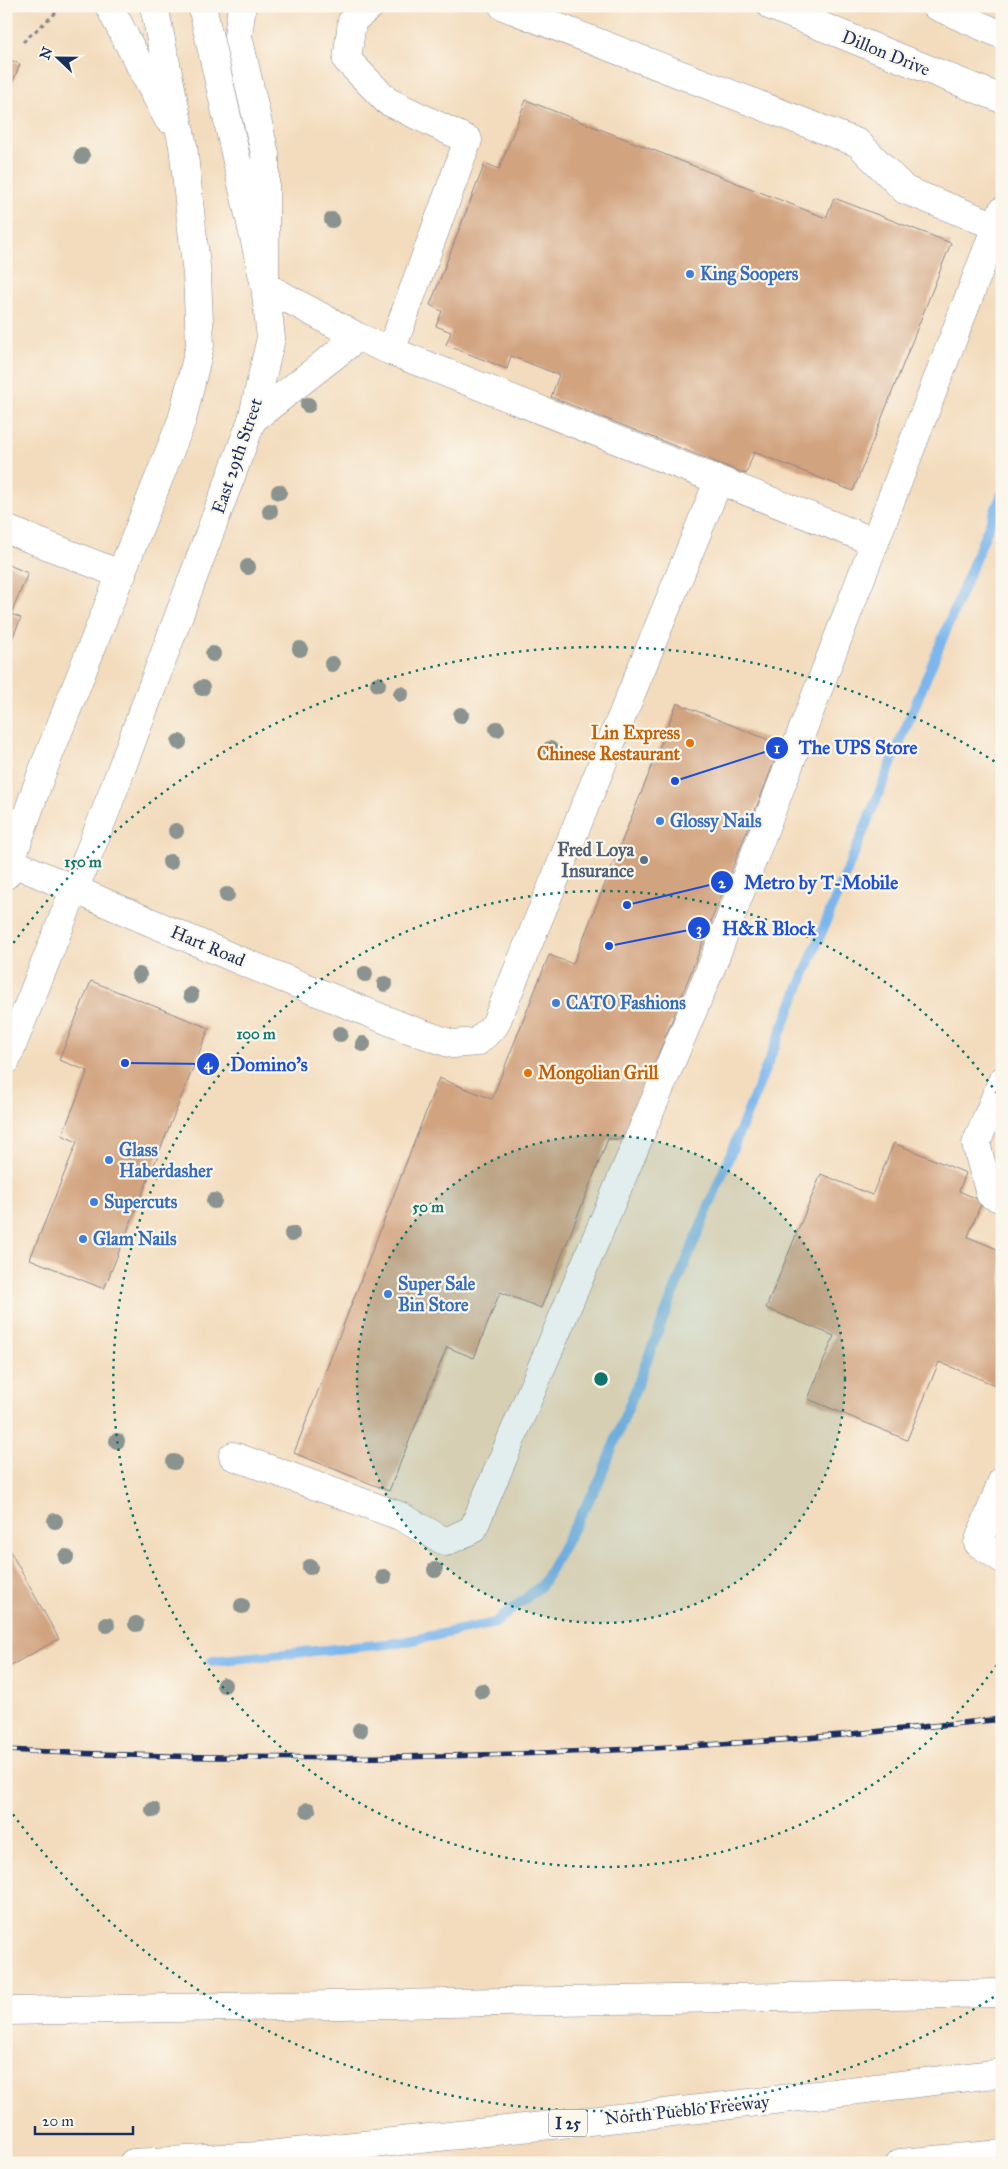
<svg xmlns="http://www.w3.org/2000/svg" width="1008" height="2169" font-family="'IM FELL Great Primer',serif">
<rect width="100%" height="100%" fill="#fbf7ec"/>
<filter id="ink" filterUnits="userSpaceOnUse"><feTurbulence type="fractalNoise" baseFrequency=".02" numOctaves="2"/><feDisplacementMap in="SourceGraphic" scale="10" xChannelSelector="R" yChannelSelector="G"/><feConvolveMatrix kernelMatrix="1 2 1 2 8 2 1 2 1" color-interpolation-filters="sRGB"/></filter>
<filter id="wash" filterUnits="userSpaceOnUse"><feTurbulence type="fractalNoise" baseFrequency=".0096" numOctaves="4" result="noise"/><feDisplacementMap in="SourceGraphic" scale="20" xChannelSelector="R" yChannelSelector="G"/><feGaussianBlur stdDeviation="1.12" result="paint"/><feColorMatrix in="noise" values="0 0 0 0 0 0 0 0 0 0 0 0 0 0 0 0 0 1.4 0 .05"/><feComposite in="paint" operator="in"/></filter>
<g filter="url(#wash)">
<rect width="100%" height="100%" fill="#f3dcbd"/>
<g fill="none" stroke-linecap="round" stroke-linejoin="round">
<polyline stroke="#7bb6ec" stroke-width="10" points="212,1661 398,1643 495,1623 542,1585 598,1484 679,1279 1002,494"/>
</g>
<g id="blocks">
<g fill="#d1a37f">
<polygon points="6,58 20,64 6,99"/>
<polygon points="526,100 826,218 834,198 951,243 853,491 754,452 746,474 551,397 559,375 511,356 507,369 446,345 451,332 436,326 442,311 430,305 485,163 499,169"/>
<polygon points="6,564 28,573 11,614 21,618 6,653"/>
<polygon points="677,703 781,745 625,1139 608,1139 541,1308 500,1292 474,1358 447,1347 389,1491 294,1453 439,1078 492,1099 549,955 573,964"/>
<polygon points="91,981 209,1028 104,1289 30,1259 77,1142 62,1135 88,1071 59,1060"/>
<polygon points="894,1143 966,1173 959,1191 982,1201 968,1237 1002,1251 1002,1388 939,1362 907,1440 808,1399 834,1336 766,1308 821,1174 872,1195"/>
<polygon points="6,1544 59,1639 6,1668"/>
</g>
</g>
</g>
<g filter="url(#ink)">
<use href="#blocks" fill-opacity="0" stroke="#87868e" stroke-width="1"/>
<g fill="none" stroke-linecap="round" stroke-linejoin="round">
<defs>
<g id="minor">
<polyline points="242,6 238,36 265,154 265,286 358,337 391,351 875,542"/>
<polyline points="370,6 352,21 347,60 387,101 468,140 391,351"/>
<polyline points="503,6 858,143 905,190 996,226"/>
<polyline points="771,6 1002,99"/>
<polyline points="936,6 1002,35"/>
<polyline points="252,420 358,337"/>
<polyline points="6,529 122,575"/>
<polyline points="6,857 11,862 236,959 406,1028 452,1044 477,1042 495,1025 718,482"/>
<polyline points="1002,1081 976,1144 990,1194 1002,1199"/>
<polyline points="233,1456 400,1516 446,1542 473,1529 713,963 1002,211"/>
<polyline points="1002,1481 978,1543 1002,1559"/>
</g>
<g id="major">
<polyline points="109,6 168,119"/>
<polyline points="6,875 41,775 182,420 200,345 197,275 183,146 154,6"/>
<polyline points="6,1061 106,810 252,420 271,338 265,286 202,6"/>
</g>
<g id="highway">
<polyline points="6,2011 1002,1993"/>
<polyline points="133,2163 259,2156 656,2114 1002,2073"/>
<polyline points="900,2163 1002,2154"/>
</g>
</defs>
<use href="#minor" stroke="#87868e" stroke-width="29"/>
<use href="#major" stroke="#87868e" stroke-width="29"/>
<use href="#highway" stroke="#87868e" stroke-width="29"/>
<polyline stroke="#87868e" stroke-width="3" stroke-dasharray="4 4" stroke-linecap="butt" points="23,42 61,8 59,6"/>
<use href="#minor" stroke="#fff" stroke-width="28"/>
<use href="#major" stroke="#fff" stroke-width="28"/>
<use href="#highway" stroke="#fff" stroke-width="28"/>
<defs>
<path id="rail" d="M 6,1750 C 273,1764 541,1758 807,1738 C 872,1733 937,1725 1002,1719"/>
</defs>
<use href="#rail" stroke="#1b2f5e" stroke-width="5.5"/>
<use href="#rail" stroke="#fbf7ec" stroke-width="4" stroke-dasharray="11" stroke-linecap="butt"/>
</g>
<g fill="#8a938f">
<circle cx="82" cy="156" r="8"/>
<circle cx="332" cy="220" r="8"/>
<circle cx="308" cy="405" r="8"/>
<circle cx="279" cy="492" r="8"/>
<circle cx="270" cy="511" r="8"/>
<circle cx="248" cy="567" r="8"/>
<circle cx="300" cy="649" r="8"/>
<circle cx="213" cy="654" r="8"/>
<circle cx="332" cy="664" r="8"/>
<circle cx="378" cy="684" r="8"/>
<circle cx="202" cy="688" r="8"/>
<circle cx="401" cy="694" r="8"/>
<circle cx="461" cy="715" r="8"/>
<circle cx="497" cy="729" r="8"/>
<circle cx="179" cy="742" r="8"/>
<circle cx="550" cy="749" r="8"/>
<circle cx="176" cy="831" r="8"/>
<circle cx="170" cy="862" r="8"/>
<circle cx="227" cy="895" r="8"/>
<circle cx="365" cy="974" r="8"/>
<circle cx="139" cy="975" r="8"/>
<circle cx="385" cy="984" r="8"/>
<circle cx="191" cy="995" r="8"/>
<circle cx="340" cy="1034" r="8"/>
<circle cx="363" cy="1044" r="8"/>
<circle cx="214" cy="1201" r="8"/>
<circle cx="292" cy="1234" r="8"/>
<circle cx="117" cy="1441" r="8"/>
<circle cx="174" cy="1462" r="8"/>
<circle cx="55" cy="1521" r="8"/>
<circle cx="66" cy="1557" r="8"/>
<circle cx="310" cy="1567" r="8"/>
<circle cx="435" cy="1570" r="8"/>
<circle cx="384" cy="1577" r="8"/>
<circle cx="242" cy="1606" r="8"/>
<circle cx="136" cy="1624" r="8"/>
<circle cx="107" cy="1625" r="8"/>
<circle cx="224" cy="1685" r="8"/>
<circle cx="482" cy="1691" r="8"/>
<circle cx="360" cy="1730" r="8"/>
<circle cx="153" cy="1810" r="8"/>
<circle cx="308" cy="1810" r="8"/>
</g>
</g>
<circle cx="601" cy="1379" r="244" fill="#0f766e" fill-opacity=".12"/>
<g fill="none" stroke="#0f766e" stroke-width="2.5" stroke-dasharray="2.5 5">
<circle cx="601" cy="1379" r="244"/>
<path d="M1001 1659A488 488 0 1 1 1001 1099"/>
<path d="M1000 1993A732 732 0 0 1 9 1809M9 949A732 732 0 0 1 1000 765"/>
</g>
<g fill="#3f7fe0" stroke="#fbf7ec" stroke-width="2">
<circle cx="690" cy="274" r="5"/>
<circle cx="660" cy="821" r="5"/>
<circle cx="556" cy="1003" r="5"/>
<circle cx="109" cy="1160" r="5"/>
<circle cx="94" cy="1202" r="5"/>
<circle cx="83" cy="1239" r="5"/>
<circle cx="388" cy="1294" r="5"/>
</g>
<g fill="#e8710a" stroke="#fbf7ec" stroke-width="2">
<circle cx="690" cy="743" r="5"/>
<circle cx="528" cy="1073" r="5"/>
</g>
<circle fill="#5c6f8a" stroke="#fbf7ec" stroke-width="2" cx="644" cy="860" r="5"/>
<g text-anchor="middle" stroke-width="4.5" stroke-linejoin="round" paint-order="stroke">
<rect fill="#fbf7ec" stroke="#5e6b89" stroke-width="1" x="549" y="2109.5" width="38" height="27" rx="4"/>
<g font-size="16" font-weight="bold" fill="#1b2f5e">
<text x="568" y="2129">I 25</text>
</g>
<g font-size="18" fill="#1b2f5e" stroke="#fbf7ec">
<text transform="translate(886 53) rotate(22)" y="6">Dillon Drive</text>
<text transform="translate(237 456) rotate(-71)" y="6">East 29th Street</text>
<text transform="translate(208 946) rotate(23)" y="6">Hart Road</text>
<text transform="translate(687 2110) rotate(-6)" y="6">North Pueblo Freeway</text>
</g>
<g font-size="18" font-weight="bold" fill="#366cbe" stroke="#fbf7ec" text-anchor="start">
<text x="700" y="280">King Soopers</text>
<text x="670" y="827">Glossy Nails</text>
<text x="566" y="1009">CATO Fashions</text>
<text x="119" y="1156">Glass<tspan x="119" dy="21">Haberdasher</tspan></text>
<text x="104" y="1208">Supercuts</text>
<text x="93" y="1245">Glam Nails</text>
<text x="398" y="1290">Super Sale<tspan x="398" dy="21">Bin Store</tspan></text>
</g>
<g font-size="18" font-weight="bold" fill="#c56008" stroke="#fbf7ec" text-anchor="end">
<text x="680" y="739">Lin Express<tspan x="680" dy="21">Chinese Restaurant</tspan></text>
<text x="538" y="1079" text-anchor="start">Mongolian Grill</text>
</g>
<g font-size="18" font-weight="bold" fill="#4e5e75" stroke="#fbf7ec" text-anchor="end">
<text x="634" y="856">Fred Loya<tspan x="634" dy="21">Insurance</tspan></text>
</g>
</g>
<circle cx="601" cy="1379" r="8" fill="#0f766e" stroke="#fbf7ec" stroke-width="2.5"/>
<g font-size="15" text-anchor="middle" font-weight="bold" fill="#0f766e" stroke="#fbf7ec" stroke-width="4.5" stroke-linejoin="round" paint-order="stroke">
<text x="83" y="867">150 m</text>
<text x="256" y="1039">100 m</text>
<text x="428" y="1212">50 m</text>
</g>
<path fill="none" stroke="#1d4ed8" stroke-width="2" d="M675 781L777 748M627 905L722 882M609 946L699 928M125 1063L208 1064"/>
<g fill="#1d4ed8" stroke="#fbf7ec" stroke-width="2">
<circle cx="675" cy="781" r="5"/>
<circle cx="627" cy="905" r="5"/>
<circle cx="609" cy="946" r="5"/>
<circle cx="125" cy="1063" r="5"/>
<circle cx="777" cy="748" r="12"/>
<circle cx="722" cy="882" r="12"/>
<circle cx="699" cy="928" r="12"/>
<circle cx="208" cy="1064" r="12"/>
</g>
<g font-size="15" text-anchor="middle" font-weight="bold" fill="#fff">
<text x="777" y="753">1</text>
<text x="722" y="888">2</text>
<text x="699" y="934">3</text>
<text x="208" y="1069">4</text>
</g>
<g font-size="19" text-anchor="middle" font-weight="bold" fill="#1d4ed8" stroke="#fbf7ec" stroke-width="4.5" stroke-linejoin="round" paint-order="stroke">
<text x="858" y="754">The UPS Store</text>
<text x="821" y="889">Metro by T-Mobile</text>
<text x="769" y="935">H&amp;R Block</text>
<text x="269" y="1071">Domino's</text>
</g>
<rect width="1008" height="2169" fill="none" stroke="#fbf7ec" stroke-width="25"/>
<g transform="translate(58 58) rotate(292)" stroke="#fbf7ec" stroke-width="4" paint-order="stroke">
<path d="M0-4L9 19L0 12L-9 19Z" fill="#1b2f5e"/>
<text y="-8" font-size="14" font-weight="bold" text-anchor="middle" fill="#1b2f5e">N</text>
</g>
<path d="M35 2126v8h98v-8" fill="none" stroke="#1b2f5e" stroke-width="2.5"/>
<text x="42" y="2126" font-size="15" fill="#1b2f5e" stroke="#fbf7ec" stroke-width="4" paint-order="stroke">20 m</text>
</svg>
